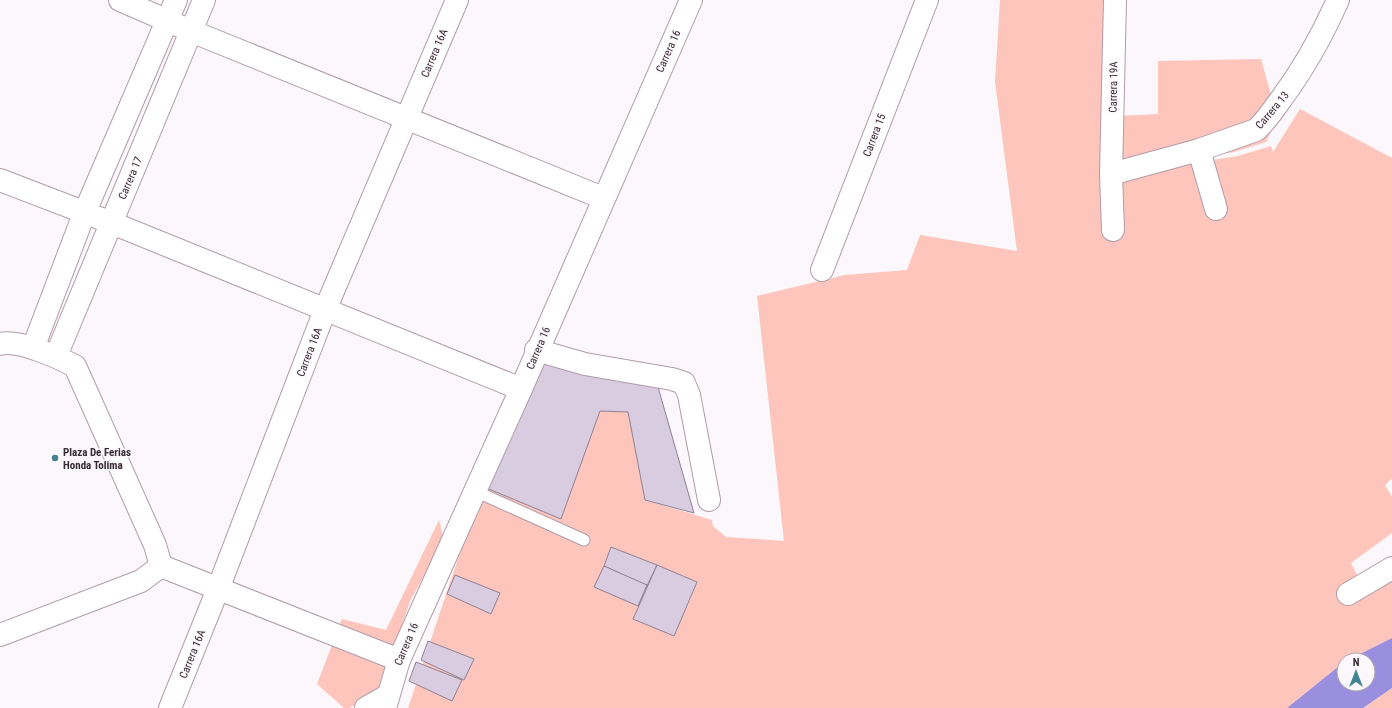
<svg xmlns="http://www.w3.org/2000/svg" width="1392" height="708" font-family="'Roboto Condensed',sans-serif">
<rect width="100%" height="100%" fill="#fcf7fa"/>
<g fill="#fdc5bb">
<polygon points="1000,0 1105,0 1116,175 1238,156 1271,146 1273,152 1300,109 1392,158 1392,478 1385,485 1392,497 1392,533 1351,563 1361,583 1392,578 1392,638 1348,660 1344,660 1344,662 1287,708 408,708 476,505 484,487 600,411 628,412 645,500 712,520 713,526 726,537 784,541 757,296 845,275 907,270 920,235 1017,251 995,82"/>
<polygon points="1261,59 1271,95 1286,102 1266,142 1234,152 1117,170 1119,116 1158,114 1158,61"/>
<polygon points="439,520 444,540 410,601 388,667 383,692 349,708 344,708 317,684 342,619 386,630"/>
<polygon points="1392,688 1392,708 1363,708"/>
</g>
<polygon fill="#9a8ede" points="1392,638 1392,688 1363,708 1287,708 1344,662 1344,684 1368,684 1368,660 1348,660"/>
<g fill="#d9cbe0" stroke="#8d8194">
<polygon points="541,359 658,387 694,513 645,500 628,412 600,411 561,519 484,487"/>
<polygon points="611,547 657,565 647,586 604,566"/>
<polygon points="657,565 697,582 674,636 633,619"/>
<polygon points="604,566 647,585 638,606 594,587"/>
<polygon points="455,575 500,593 491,614 447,594"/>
<polygon points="428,641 474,659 464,680 421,660"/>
<polygon points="416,662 462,680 452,701 409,681"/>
</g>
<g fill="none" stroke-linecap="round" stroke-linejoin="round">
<defs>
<polyline id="service" points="475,491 584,540"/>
<g id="minor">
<polyline points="120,0 191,31 603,198"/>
<polyline points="1199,150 1216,209"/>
<path d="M 1111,174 L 1199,150 L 1256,130 C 1265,122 1272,112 1279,102 C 1303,70 1322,36 1338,0"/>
<polyline points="0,180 112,223 521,389"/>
<polyline points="1113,230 1111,174 1115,0"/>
<polyline points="822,270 927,0"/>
<path d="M 0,344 C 18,339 58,357 75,366 L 155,545 L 161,566"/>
<polyline points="33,348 84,214 176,0"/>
<polyline points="536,350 585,364 672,379 684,383 689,395 709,500"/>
<polyline points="56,356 204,0"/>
<polyline points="161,566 399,660"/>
<polyline points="1348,594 1392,568"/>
<polyline points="0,635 141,581 161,566"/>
<polyline points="170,708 218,589 325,310 457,0"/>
<polyline points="366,708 387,696"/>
<polyline points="385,708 399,660 521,389 691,0"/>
</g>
</defs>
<use href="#service" stroke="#b19ca9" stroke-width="13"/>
<use href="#minor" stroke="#b19ca9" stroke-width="24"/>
<use href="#service" stroke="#fff" stroke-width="11"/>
<use href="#minor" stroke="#fff" stroke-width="22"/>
</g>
<circle fill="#418493" stroke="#fcf7fa" stroke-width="1.5" cx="55" cy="458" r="4"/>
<g text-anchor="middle" stroke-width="3" stroke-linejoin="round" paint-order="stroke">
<g font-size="11" fill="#362d33" stroke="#fcf7fa">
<text transform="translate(668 51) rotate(-66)" y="4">Carrera 16</text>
<text transform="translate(434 53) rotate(-67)" y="4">Carrera 16A</text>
<text transform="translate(1113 87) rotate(-89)" y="4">Carrera 19A</text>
<text transform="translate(1272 110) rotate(-50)" y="4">Carrera 13</text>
<text transform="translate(874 135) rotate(-69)" y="4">Carrera 15</text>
<text transform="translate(130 178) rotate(-67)" y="4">Carrera 17</text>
<text transform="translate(538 348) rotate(-67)" y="4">Carrera 16</text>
<text transform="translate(309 352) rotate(-69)" y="4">Carrera 16A</text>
<text transform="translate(406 644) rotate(-67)" y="4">Carrera 16</text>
<text transform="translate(192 654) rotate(-68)" y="4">Carrera 16A</text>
</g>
<g font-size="11" font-weight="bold" fill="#362d33" stroke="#fcf7fa" text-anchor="start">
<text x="63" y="456">Plaza De Ferias<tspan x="63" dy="13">Honda Tolima</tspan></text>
</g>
</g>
<g transform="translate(1356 672)"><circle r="19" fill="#fcf7fa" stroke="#ada6aa"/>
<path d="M0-3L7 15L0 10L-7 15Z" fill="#418493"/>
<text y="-6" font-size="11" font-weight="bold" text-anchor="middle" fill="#362d33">N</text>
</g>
</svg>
